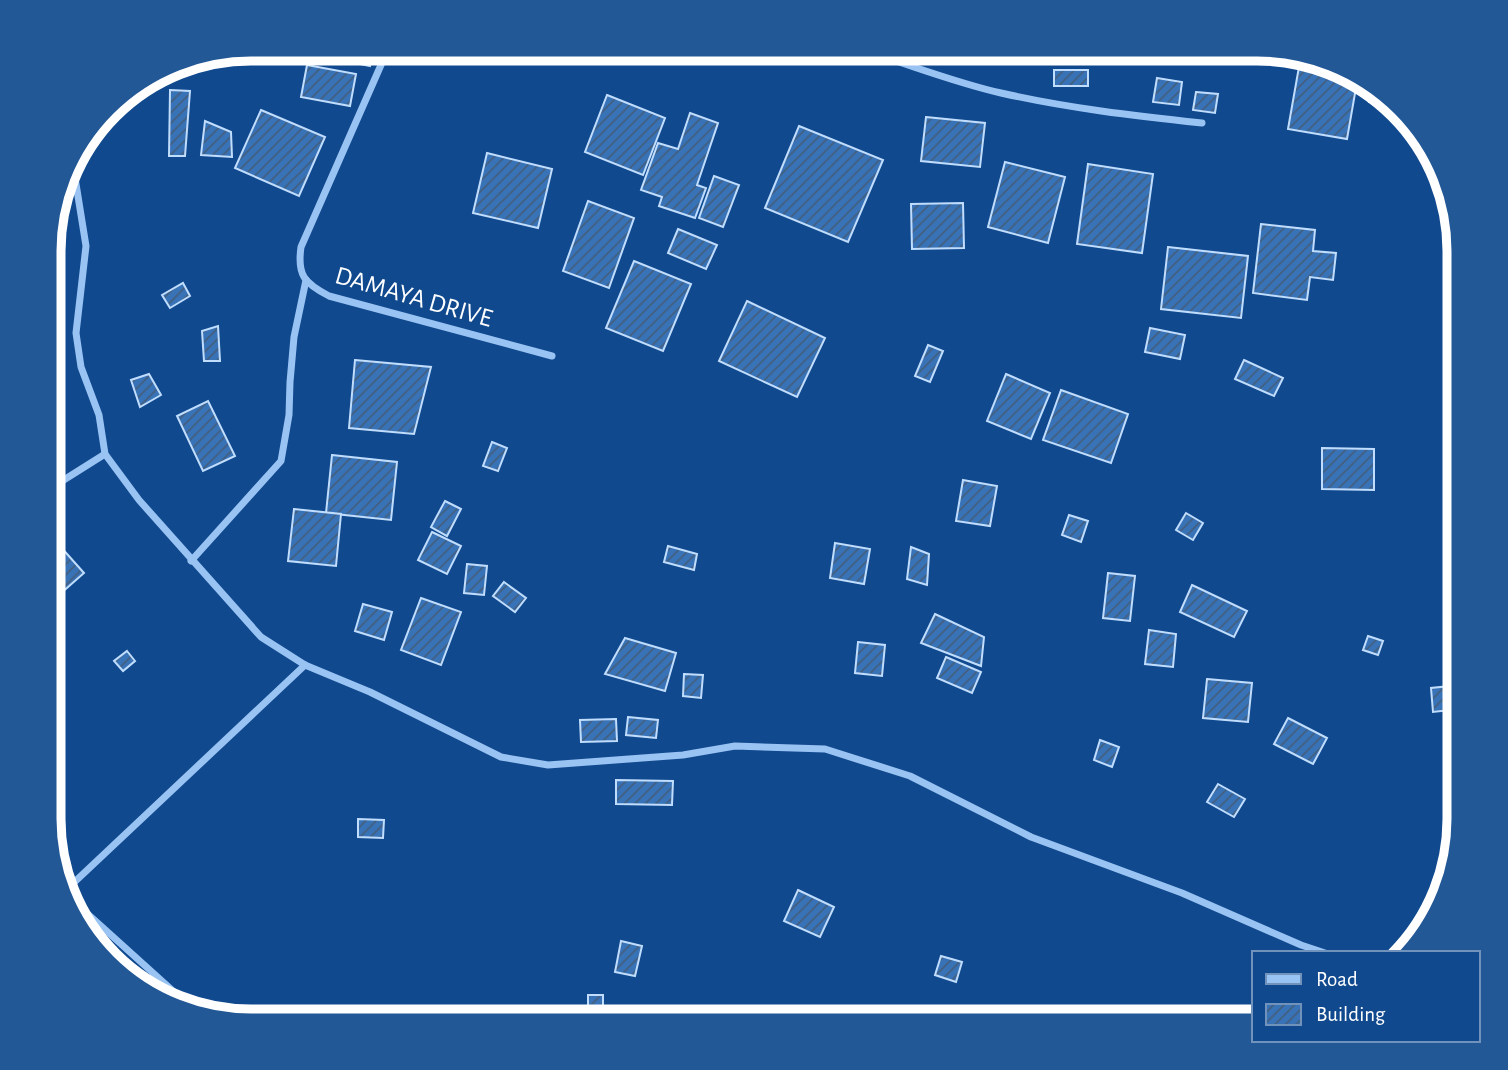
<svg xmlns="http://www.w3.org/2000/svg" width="1508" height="1070" font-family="'Alegreya Sans',sans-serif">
<defs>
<pattern id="building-hatch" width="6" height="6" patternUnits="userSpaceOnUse" patternTransform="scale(1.75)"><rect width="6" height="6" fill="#3873b8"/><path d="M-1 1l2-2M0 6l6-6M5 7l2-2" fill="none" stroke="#435e7d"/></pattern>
</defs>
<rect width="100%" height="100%" fill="#10498e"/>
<g fill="url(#building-hatch)" stroke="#c0ddfd" stroke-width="2">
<polygon points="287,49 374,49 370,66"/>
<polygon points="1300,61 1357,82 1347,139 1288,129"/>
<polygon points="307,65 356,74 350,106 301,97"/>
<rect x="1054" y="70" width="34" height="16"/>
<polygon points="1157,78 1182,82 1179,105 1153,102"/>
<polygon points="1370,87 1380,90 1390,103 1369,102"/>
<polygon points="170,90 190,91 185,156 169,156"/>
<polygon points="1196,92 1218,94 1215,113 1193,110"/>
<polygon points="607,95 665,118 643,175 585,152"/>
<polygon points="261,110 325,137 299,196 235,168"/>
<polygon points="690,113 718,123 697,185 706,188 695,218 659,206 662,197 641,190 658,143 678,149"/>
<polygon points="926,117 985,123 980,167 921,161"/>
<polygon points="205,121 231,132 232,157 201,155"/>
<polygon points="799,126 883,160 848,242 765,208"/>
<polygon points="487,153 552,169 538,228 473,213"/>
<polygon points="1005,162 1065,177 1048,243 988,227"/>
<polygon points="1088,164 1153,174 1142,253 1077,244"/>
<polygon points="714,176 739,185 723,227 699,218"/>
<polygon points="588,201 634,218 609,288 563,271"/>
<polygon points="963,203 964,248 912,249 911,204"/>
<polygon points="1261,224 1315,230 1313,251 1336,253 1333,280 1310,277 1307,300 1253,293"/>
<polygon points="678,229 717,245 706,269 668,253"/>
<polygon points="1168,247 1248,256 1241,318 1161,309"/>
<polygon points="634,261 691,284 663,351 606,328"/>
<polygon points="183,283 190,296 170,308 162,295"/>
<polygon points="747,301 825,338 797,397 719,361"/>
<polygon points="218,326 220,361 204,361 202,331"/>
<polygon points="1150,328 1185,335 1180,359 1145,352"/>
<polygon points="928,345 943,351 930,382 915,376"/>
<polygon points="355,360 431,367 414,434 349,428"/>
<polygon points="1244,360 1283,378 1274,396 1235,379"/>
<polygon points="149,374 161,395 140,407 131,380"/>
<polygon points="1006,374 1050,393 1031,439 987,421"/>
<polygon points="1061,390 1128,414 1111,463 1043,440"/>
<polygon points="208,401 235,456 203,471 177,416"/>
<polygon points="492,442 507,448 498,471 483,466"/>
<polygon points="1322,448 1374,449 1374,490 1322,489"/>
<polygon points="332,455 397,462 391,520 326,513"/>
<polygon points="963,480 997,486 990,526 956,521"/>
<polygon points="445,501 461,509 447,536 431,527"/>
<polygon points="294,509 341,514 336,566 288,561"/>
<polygon points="1186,513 1203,523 1193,540 1176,530"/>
<polygon points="1069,515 1088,521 1081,542 1062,535"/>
<polygon points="432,532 461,546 447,574 418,560"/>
<polygon points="51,536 84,573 51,602"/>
<polygon points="835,543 870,549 864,584 830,578"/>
<polygon points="668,546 697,554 694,570 664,562"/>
<polygon points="911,547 929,554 927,585 907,579"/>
<polygon points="467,564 487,566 484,595 464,593"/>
<polygon points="1108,573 1135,576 1130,621 1103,618"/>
<polygon points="504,582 526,598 515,612 493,596"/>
<polygon points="1192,585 1247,611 1234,637 1180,612"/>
<polygon points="421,598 461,612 441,665 401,650"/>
<polygon points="363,604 392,612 384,640 355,631"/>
<polygon points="935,614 984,637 981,666 921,643"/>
<polygon points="1149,630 1176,634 1173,667 1145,664"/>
<polygon points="1368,636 1383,641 1378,655 1363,650"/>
<polygon points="625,638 676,653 665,691 605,674"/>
<polygon points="858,642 885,645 882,676 855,673"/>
<polygon points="127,651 135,661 123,671 114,661"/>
<polygon points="946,657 981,672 972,693 937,678"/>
<polygon points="684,674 703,675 701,698 683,696"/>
<polygon points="1207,679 1252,683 1248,722 1203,718"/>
<polygon points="1459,685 1459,709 1433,712 1431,688"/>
<polygon points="628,717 658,720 656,738 626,735"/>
<polygon points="1288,718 1327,738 1313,764 1274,744"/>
<polygon points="616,719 617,741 581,742 580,720"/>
<polygon points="1100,740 1119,747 1112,767 1094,760"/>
<polygon points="616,780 673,781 672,805 616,804"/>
<polygon points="1218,784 1245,799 1234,817 1207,802"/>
<polygon points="358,819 384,820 383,838 358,837"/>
<polygon points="798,890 834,907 820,937 784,921"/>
<polygon points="621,941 642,946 635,976 615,972"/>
<polygon points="941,956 962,962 956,982 935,975"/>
<rect x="588" y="995" width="15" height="26"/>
<polygon points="1167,1011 1187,1016 1185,1021 1165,1021"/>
<polygon points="255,1012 272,1021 250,1021"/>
</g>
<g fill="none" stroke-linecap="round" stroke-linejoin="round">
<g stroke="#99c3f3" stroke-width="7">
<path d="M 388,49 L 301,247 C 297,275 304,283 329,296 L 552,356"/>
<path d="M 858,49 C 906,63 952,82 1001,93 C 1067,108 1135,116 1202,123"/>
<polyline points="72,159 86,246 76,333 81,367 99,415 105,454 139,500 261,637 305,665 370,692 501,757 548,765 683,755 735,746 825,749 910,776 1031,837 1182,893 1301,945 1325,953"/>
<polyline points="51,488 105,454"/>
<polyline points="191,561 281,461 289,415 290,382 294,337 306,280"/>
<polyline points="67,889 80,907 183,1000"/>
<polyline points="66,890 305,665"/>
</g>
</g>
<g text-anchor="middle" stroke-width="6" stroke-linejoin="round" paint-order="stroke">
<g font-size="26" fill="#fff" stroke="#10498e">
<text transform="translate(414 296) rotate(16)" y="9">DAMAYA DRIVE</text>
</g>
</g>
<path d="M0 0H1508V1070H0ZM251 61H1257A190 190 0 0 1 1447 251V819A190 190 0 0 1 1257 1009H251A190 190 0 0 1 61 819V251A190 190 0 0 1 251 61Z" fill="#235897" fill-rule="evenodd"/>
<path fill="none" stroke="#fff" stroke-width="9" d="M251 61H1257A190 190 0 0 1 1447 251V819A190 190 0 0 1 1257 1009H251A190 190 0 0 1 61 819V251A190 190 0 0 1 251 61Z"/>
<rect x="1252" y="951" width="228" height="91" fill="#10498e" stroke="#7092bb" stroke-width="2"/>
<rect x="1266" y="974" width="35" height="10" fill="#99c3f3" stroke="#7092bb" stroke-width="2"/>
<text x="1316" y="986" font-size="21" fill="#ffffff">Road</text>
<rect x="1266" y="1004" width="35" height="21" fill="url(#building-hatch)" stroke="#7092bb" stroke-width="2"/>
<text x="1316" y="1021" font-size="21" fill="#ffffff">Building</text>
</svg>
